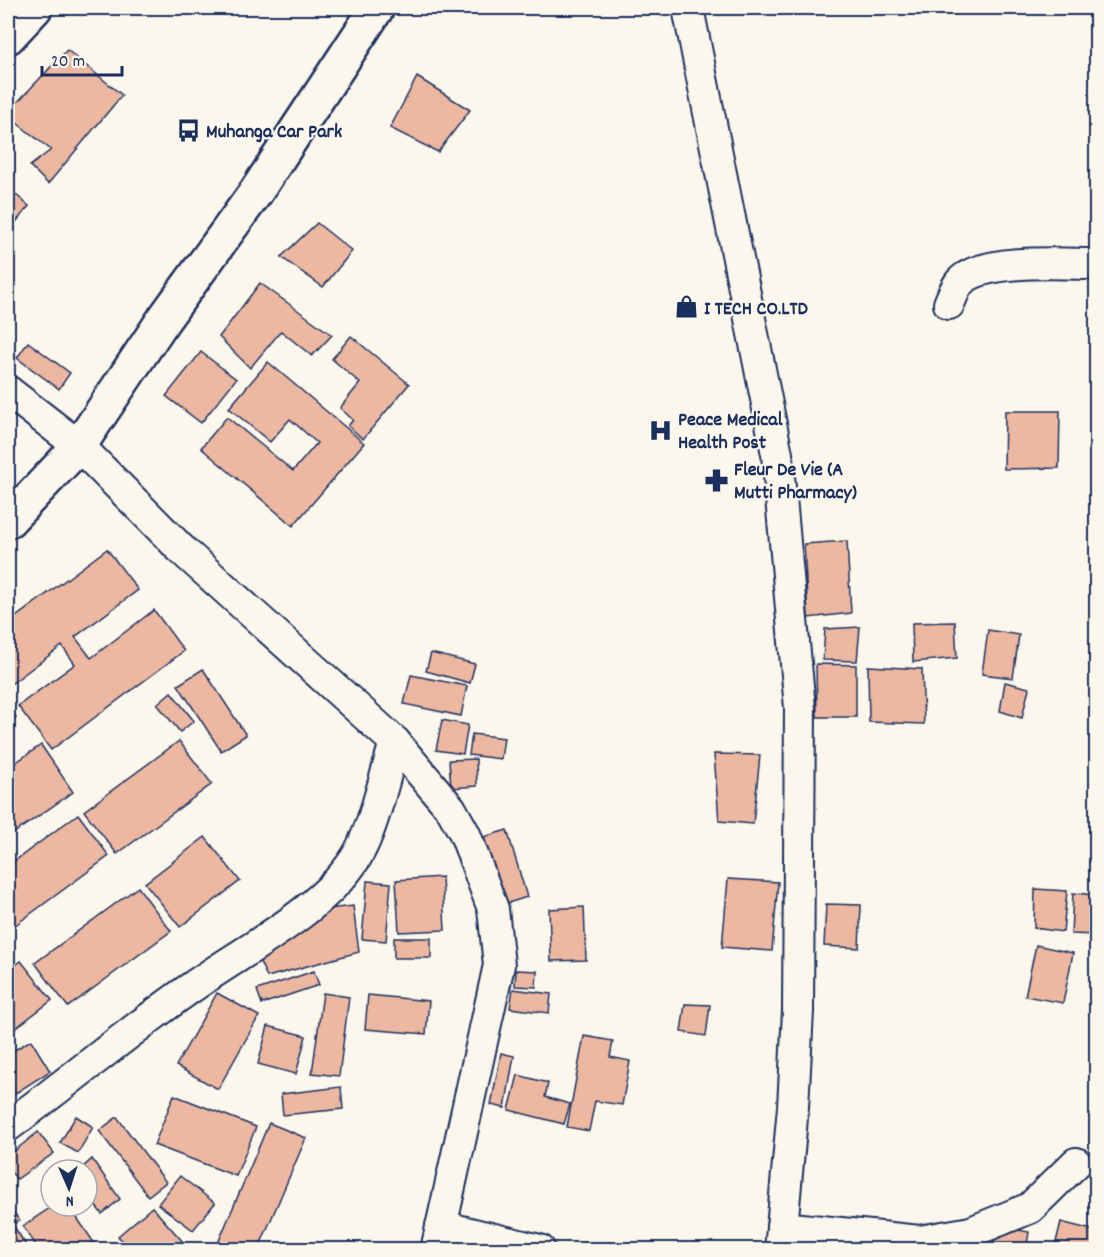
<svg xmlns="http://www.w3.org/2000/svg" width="1104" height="1257" font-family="Dekko,sans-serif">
<rect width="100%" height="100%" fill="#fbf7ec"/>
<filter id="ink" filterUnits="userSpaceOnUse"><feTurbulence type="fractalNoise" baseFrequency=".0167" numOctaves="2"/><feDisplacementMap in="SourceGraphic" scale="12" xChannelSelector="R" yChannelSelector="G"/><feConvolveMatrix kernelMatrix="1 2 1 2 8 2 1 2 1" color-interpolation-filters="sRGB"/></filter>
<g filter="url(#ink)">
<g fill="#edb8a1" stroke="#1b2f5e" stroke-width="1.5">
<polygon points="67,50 122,95 48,184 30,166 51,150 8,116 8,112"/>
<polygon points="417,77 470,110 438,152 390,128"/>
<polygon points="8,188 29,206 8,232"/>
<polygon points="317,223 352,251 323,287 281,257"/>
<polygon points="260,283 332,335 312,356 281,331 250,368 219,337"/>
<polygon points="351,336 409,384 363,439 348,426 353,420 340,408 360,383 332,359"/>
<polygon points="28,342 70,373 59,389 17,358"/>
<polygon points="201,352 236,379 201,423 166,396"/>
<polygon points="268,362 364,443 293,526 201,448 227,417 293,471 317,443 290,419 270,442 229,408"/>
<polygon points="1005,411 1060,411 1059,468 1004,469"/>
<polygon points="847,541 851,613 808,618 804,544"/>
<polygon points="107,549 138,590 75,637 91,658 154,610 184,651 51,750 18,706 75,664 62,646 8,686 8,623"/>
<polygon points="955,622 957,658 913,662 912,623"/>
<polygon points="860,627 857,661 823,660 825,629"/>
<polygon points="988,630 1019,635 1013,678 982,674"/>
<polygon points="431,653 475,664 470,683 426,671"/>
<polygon points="816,664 856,665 856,717 817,717"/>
<polygon points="868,666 922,669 924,724 869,722"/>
<polygon points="203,669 246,735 221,751 178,685"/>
<polygon points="411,675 467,686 461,716 404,704"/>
<polygon points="1005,682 1029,688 1022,718 1000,711"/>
<polygon points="171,692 194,721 180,732 157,704"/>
<polygon points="8,705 16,718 8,724"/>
<polygon points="442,720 468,725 463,754 436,750"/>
<polygon points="472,734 504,738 501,759 469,755"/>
<polygon points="179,741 212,784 117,854 84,811"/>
<polygon points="41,745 73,792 8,837 8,768"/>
<polygon points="714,754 760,755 753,824 719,821"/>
<polygon points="476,759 477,786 451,788 449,760"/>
<polygon points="78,814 109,856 14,926 8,917 8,866"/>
<polygon points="507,830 527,897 505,904 484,837"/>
<polygon points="205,837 240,881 180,927 145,883"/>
<polygon points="442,877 445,930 399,932 396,880"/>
<polygon points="728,879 778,882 772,951 722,947"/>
<polygon points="367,881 391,883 386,941 362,939"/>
<polygon points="138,887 171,931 68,1007 35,963"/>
<polygon points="1035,889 1067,891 1063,932 1034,928"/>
<polygon points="1073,893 1096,895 1096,935 1071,934"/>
<polygon points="826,904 861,905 859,948 824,946"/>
<polygon points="353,906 359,952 267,977 259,960 320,910"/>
<polygon points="584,907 586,960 551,961 549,909"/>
<rect x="394" y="938" width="37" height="20"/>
<polygon points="1036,945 1073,953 1063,1003 1025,996"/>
<polygon points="21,961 52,1000 8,1034 8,971"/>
<polygon points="516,970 537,971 536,987 515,986"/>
<polygon points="314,971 319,985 262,1004 257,990"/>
<polygon points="513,989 551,994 549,1013 510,1008"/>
<polygon points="217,993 259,1016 218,1089 176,1066"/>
<polygon points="323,993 349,997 339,1076 312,1073"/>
<polygon points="368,995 429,1001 426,1034 365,1029"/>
<polygon points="685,1004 710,1005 706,1036 681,1032"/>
<polygon points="268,1026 306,1036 296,1074 258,1064"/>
<polygon points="584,1036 613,1041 610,1057 630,1061 622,1105 595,1101 589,1131 567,1127"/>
<polygon points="31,1040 50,1071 8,1098 8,1054"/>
<polygon points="501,1053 514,1056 505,1108 491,1105"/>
<polygon points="518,1075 548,1083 545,1097 570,1104 564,1124 509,1110"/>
<polygon points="341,1087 343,1109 283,1115 281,1094"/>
<polygon points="174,1095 256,1127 236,1176 154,1145"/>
<polygon points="76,1116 93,1127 78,1153 60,1143"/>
<polygon points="117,1117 166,1182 148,1196 99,1131"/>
<polygon points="269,1123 306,1138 258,1250 215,1250"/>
<polygon points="38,1132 54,1153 17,1179 8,1169 8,1156"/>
<polygon points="92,1159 120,1199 102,1214 87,1195 87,1170 80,1170"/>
<polygon points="180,1176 215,1203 193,1230 158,1204"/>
<polygon points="8,1204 19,1220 8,1228"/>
<polygon points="53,1206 69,1206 99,1250 39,1250 23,1226"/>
<polygon points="152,1207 184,1243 176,1250 130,1250 118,1236"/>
<polygon points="1061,1222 1096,1231 1095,1250 1054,1250"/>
<polygon points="997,1226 1029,1232 1026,1250 993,1250"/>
<polygon points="15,1228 29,1250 8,1250 8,1233"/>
<polygon points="453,1240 485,1250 451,1250"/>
</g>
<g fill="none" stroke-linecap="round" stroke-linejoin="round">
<defs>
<g id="street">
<polyline points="688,8 777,454 800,708 798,1011 793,1107 780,1250"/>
<path d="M 949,304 C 952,297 956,285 962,280 C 988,258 1063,264 1096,264"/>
<polyline points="8,391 79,446 181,549 395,742 451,809 465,834 493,909 499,965 436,1250"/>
<path d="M 8,1126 C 70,1081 129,1031 192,987 C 244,950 317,914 353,862 C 372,836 385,775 395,742"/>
<polyline points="441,1226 540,1250"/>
<polyline points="782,1227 920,1241 971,1232 1030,1208 1076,1163"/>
</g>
<polyline id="secondary" points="8,521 79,446 164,319 256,192 377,8"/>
<polyline id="highway" points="8,37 35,8"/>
</defs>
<use href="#street" stroke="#1b2f5e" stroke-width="34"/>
<use href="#secondary" stroke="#1b2f5e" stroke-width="38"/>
<use href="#highway" stroke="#1b2f5e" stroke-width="38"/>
<use href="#street" stroke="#fbf7ec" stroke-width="30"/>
<use href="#secondary" stroke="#fbf7ec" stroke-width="33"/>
<use href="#highway" stroke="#fbf7ec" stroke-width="33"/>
</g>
</g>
<defs>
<symbol id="bus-bare" viewBox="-9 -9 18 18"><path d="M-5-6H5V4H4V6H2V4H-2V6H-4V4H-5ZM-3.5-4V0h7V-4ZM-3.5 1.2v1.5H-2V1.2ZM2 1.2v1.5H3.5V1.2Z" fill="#1b2f5e" stroke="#fbf7ec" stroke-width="2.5" paint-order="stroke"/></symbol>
<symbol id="shop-bare" viewBox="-9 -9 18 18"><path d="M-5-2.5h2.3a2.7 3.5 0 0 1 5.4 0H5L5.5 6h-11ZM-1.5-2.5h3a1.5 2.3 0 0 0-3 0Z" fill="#1b2f5e" stroke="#fbf7ec" stroke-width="2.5" paint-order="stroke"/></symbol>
<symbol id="hospital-bare" viewBox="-9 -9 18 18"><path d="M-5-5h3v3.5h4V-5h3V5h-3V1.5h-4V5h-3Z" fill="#1b2f5e" stroke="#fbf7ec" stroke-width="2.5" paint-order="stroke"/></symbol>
<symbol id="pharmacy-bare" viewBox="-9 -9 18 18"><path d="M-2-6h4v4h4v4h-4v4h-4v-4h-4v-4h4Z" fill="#1b2f5e" stroke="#fbf7ec" stroke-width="2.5" paint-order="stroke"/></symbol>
</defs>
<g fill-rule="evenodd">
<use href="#bus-bare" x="172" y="114" width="33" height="33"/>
<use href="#shop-bare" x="670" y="290" width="33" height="33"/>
<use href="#hospital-bare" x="644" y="414" width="33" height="33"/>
<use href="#pharmacy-bare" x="700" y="464" width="33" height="33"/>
</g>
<g text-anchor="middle" stroke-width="4.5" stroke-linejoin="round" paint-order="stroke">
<g font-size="20" font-weight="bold" fill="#1b2f5e" stroke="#fbf7ec" text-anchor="start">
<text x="206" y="137">Muhanga Car Park</text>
<text x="704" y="314">I TECH CO.LTD</text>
<text x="678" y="425">Peace Medical<tspan x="678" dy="23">Health Post</tspan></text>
<text x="734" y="475">Fleur De Vie (A<tspan x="734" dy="23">Mutti Pharmacy)</tspan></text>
</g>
</g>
<rect width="1104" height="1257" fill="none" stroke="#fbf7ec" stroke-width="30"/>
<rect x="15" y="15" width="1074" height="1227" fill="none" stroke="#1b2f5e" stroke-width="2" filter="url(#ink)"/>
<g transform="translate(69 1188) rotate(177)"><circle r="28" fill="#fbf7ec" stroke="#a1a7b3" stroke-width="1.5"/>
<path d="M0-4.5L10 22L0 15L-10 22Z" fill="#1b2f5e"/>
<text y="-9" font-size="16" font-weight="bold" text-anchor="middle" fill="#1b2f5e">N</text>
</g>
<path d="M42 66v9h80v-9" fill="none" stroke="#1b2f5e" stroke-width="3"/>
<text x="51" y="66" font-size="18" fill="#1b2f5e" stroke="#fbf7ec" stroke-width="4.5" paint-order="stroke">20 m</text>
</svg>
